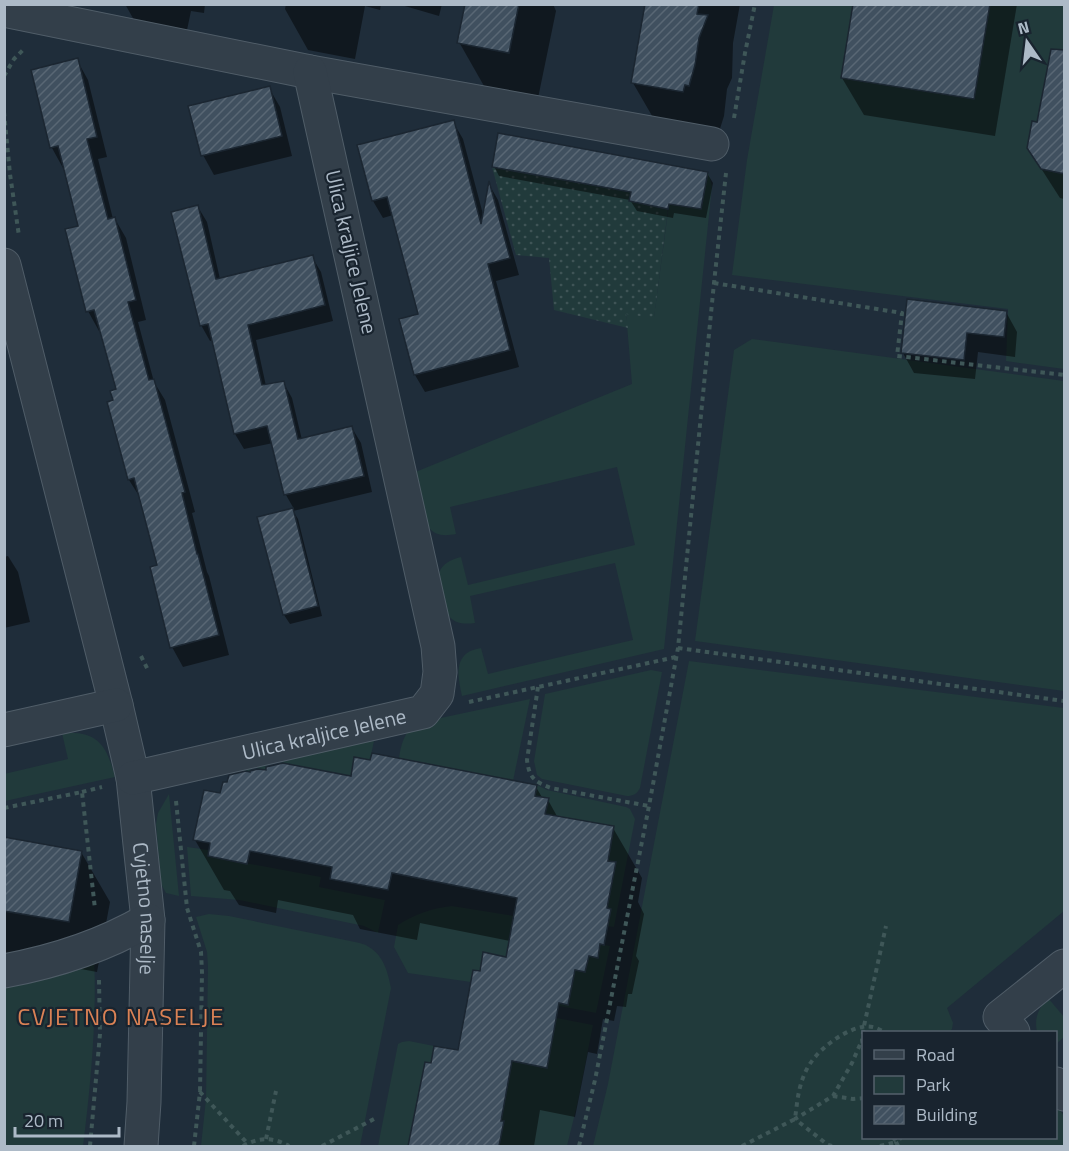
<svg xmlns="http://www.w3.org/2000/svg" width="1069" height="1151" font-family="'Titillium Web',sans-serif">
<defs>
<pattern id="garden-dots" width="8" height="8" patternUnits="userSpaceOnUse" patternTransform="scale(1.5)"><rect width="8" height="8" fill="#213a3b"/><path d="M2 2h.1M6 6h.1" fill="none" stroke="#3f5456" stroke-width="1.8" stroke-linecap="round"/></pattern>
<pattern id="building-hatch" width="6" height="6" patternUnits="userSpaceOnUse" patternTransform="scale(1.5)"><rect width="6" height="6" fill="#40505f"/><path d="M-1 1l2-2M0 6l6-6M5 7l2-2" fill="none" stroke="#596774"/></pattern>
</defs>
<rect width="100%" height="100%" fill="#1f2d3a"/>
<g fill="#213a3b">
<polygon points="1064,4 1064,81 1046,78 1037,122 1032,121 1027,148 1041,169 1064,174 1064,369 1006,361 1008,309 732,275 747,160 774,5"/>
<path d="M 708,172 L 712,186 L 664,649 L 462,696 C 459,682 454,663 467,653 C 471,650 477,649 481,648 L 488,674 L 633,640 L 615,563 L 470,596 L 475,623 C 453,626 447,618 441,598 C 435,576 437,563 461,557 L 468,585 L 635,545 L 617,467 L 450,507 L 456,534 C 431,539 426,527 421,506 C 418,495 416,484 413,473 L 632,384 L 626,313 L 654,317 L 669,204 L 701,209 Z"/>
<polygon points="752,339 1064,381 1064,691 695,641 734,350"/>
<polygon points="689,661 1064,708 1064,911 947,1008 953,1023 952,1029 949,1032 864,1032 864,1138 1056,1138 1056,1105 1064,1116 1064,1146 593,1146 608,1084"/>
<path d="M 651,670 L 662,672 L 640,788 C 637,794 633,796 627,796 L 542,779 L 537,775 L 534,761 L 545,694 Z"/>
<path d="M 530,699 L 513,781 L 399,758 C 401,744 404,732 417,723 Z"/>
<polygon points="376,731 370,760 354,757 351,776 268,760 266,770 251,767 250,772 230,768"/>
<path d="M 62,733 C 98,730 107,746 115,777 L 5,801 L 4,774 L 68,759 Z"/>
<polygon points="537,785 547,790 626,807 630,809 635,819 614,927 607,926 599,907 610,892 616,863 608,861 614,826 595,823 544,820 549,799 535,796"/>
<polygon points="169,794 179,896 166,893 161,884 156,824 158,813"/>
<polygon points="187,847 209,850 208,856 321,877 319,887 385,900 378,933 364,926 239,900 191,896"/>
<path d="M 452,906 L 514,916 L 509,941 L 520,943 L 517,959 L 483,952 L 480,971 L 474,970 L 471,982 L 408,973 L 394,947 L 398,925 C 415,914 432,908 452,906 Z"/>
<path d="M 209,914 L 229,916 L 355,942 C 359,943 365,944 369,947 C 384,956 388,973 391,988 L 360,1146 L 201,1146 L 206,1099 L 208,966 L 207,952 L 196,917 Z"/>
<polygon points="600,944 610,946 596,1013 559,1006 560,1003 569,1005 571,989 563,988 557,967 585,972 589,956 598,957"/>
<path d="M 94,953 C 97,1018 91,1082 83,1146 L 5,1146 L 4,979 Z"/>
<path d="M 1048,998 L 1064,1017 L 1064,1037 L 1056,1044 L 1056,1032 L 1037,1032 C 1034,1018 1038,1009 1048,998 Z"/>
<polygon points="546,1018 556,1020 557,1018 593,1025 577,1105 567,1146 499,1146 504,1121 492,1118 512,1061 547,1067 553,1035"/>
<polygon points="409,1041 434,1046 431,1063 425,1062 409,1144 408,1146 378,1146 398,1044 402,1042"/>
</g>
<polygon fill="url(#garden-dots)" points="492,167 631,192 630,201 668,209 654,318 626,314 628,328 554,310 549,258 516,255"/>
<g fill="#0007">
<polygon points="125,4 205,4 204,13 191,11 187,30 134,20"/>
<polygon points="286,4 381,4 380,10 365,6 355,59 308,50 285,9"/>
<polygon points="398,4 442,4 439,16"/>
<polygon points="466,4 553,4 556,11 537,103 488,93 459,42"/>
<polygon points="647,4 740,4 733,43 732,78 727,89 724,116 718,135 662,133 633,83"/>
<polygon points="854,4 1017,4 995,136 864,115 842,78"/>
<polygon points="77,60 88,80 107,157 98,159 113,219 115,219 126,238 146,320 138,322 154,382 165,400 195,512 192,513 207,572 209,576 229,655 183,667 172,647 158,566 141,499 129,480 114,401 118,390 102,331 99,331 88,311 80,227 65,167 63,168 52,148 33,71"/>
<polygon points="1064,83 1064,199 1060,198 1028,148 1038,124"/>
<polygon points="269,88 280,107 292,156 214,175 203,155"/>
<polygon points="453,122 463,139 484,218 490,186 498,200 519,275 496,281 519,367 425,392 415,375 419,315 393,215 383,218 373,201 359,146"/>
<polygon points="494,166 707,173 713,183 706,218 674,213 673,218 637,211 630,200 499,176"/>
<polygon points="198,207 207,222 220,279 312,257 321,272 333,321 256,340 266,386 283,382 292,398 302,440 352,428 361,443 372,492 293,511 298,519 322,616 290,624 284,615 259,518 294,509 286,495 273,443 244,449 235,434 213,340 210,341 201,325"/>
<polygon points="1006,312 1017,332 1015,357 978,352 975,379 914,373 903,353"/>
<polygon points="8,556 18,572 30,622 4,628 4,557"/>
<polygon points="352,778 536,787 543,799 548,800 558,818 613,828 642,878 638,902 644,914 636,956 639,961 632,994 628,994 626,1007 617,1006 614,1021 603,1019 597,1054 588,1052 575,1117 540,1110 534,1146 410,1146 426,1064 432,1065 459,1052 481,973 507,958 510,941 420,923 417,940 360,929 353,915 278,900 276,913 239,905 230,891 224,890 195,840 222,795"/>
<polygon points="4,851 81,852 110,902 97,972 22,958 4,973"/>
</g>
<g fill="url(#building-hatch)" stroke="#1b2631" stroke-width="1.5">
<polygon points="465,4 519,4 509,53 457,43"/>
<polygon points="645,4 699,4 697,14 708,15 699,38 695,65 689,86 685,85 683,92 631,83"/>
<polygon points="853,4 990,4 974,99 841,78"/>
<polygon points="1051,49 1065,50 1065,174 1041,169 1027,148 1032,121 1037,122"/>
<polygon points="78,58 97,137 87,139 108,219 115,217 136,300 128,302 149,380 154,379 185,492 182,493 197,554 198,554 219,635 170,648 150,567 157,565 134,478 128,480 107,402 113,400 110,391 116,389 94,310 86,312 65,229 78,226 58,146 50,148 31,70"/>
<polygon points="270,86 282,136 201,156 188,106"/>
<polygon points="454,120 481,224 489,181 510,258 488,264 510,350 414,375 399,319 418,314 387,197 372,201 357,145"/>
<polygon points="498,133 708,172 701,209 669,204 668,209 629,201 631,192 492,167"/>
<polygon points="198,205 216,279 313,255 325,305 248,325 262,385 284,381 298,439 352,426 364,476 284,495 267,426 234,434 208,324 200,326 171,212"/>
<polygon points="907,299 1007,311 1004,337 967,333 964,360 901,353"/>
<polygon points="293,508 318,606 283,615 257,517"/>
<polygon points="372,753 537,785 535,796 549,798 545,814 614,826 608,861 616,862 607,908 611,909 604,945 600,944 598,958 589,956 585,972 575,970 568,1005 559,1003 547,1068 512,1061 501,1121 504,1121 499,1146 408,1146 425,1062 431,1063 434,1046 458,1050 473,970 480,971 483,952 506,957 517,898 392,873 388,890 330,879 332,867 250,851 247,864 208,856 210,843 193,840 204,790 220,793 223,782 227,782 229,775 246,771 250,772 250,771 258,769 266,770 266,767 283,763 351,776 354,757 370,760"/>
<polygon points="4,837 82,851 69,922 4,911"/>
</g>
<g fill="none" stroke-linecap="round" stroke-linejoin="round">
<defs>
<g id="minor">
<polyline points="4,10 310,72 712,144"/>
<path id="s1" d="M 4,265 L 116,705 L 133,778 L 148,920 L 144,1102 L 141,1146"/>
<polyline points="4,730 116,705"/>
<path id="s2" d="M 133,778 L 423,712 L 437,694 L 440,672 L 438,646 L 310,72"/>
<path d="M 4,971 C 53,962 105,945 148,920"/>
<polyline points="1013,1032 1000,1017 1064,966"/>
<polyline points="1056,1084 1064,1094"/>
</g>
</defs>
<use href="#minor" stroke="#505d68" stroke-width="35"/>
<g stroke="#3f5758" stroke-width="4" stroke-dasharray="4.5 4.5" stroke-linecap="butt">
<polyline points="4,76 14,59 24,49"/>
<polyline points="4,112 10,174 19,236"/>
<polyline points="734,118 745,53 755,4"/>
<polyline points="714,283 902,313 897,356 1064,375"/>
<polyline points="678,648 1064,701"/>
<polyline points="141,656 149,672"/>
<path d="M 538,687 L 527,760 C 529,778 535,782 551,788 L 649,806"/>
<polyline points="469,702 676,657"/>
<polyline points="82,792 102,787"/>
<polyline points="176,801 187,908 201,952 202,972 200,1092"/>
<polyline points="4,808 82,792 95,909"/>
<polyline points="864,1052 862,1040 864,1026 886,926"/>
<polyline points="833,1096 853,1099 864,1098"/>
<polyline points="266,1139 276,1091"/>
<polyline points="90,1146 100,1034 99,980"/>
<polyline points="194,1146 200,1092 248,1144"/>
<path d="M 243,1146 C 259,1137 273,1137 289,1146"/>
<polyline points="322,1146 376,1118"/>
<polyline points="579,1146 595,1080 649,806 678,648 714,283 726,173"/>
<path d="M 742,1146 L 795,1119 C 797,1104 798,1088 805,1073 C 813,1053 841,1031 862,1027 C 870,1025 878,1028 884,1032"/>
<polyline points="832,1146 828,1145 795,1119 833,1096 852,1063 862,1040"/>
<polyline points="880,1146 896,1142 894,1138"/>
<polyline points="898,1146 896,1142 901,1138"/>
</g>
<use href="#minor" stroke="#333f4a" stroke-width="33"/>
</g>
<g text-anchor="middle" stroke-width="4.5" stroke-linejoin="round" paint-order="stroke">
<g font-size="21" fill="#adbac7" stroke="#19242f">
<text transform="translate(351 252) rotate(77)" y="7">Ulica kraljice Jelene</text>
<text dy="7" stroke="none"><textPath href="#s2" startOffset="196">Ulica kraljice Jelene</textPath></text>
<text dy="7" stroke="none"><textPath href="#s1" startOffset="660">Cvjetno naselje</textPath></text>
</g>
<g font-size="24" letter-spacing="1.5" fill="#db8255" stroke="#19242f">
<text x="121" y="1025">CVJETNO NASELJE</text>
</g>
</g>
<rect width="1069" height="1151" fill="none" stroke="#adbac7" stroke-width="12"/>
<rect x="862" y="1031" width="195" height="108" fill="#19242f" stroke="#54606c" stroke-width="1.5"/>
<rect x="874" y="1050" width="30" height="9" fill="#333f4a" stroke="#54606c" stroke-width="1.5"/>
<text x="916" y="1061" font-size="18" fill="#adbac7">Road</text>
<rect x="874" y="1076" width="30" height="18" fill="#213a3b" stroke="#54606c" stroke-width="1.5"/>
<text x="916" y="1091" font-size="18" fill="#adbac7">Park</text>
<rect x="874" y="1106" width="30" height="18" fill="url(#building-hatch)" stroke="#54606c" stroke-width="1.5"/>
<text x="916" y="1121" font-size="18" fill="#adbac7">Building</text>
<g transform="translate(1027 42) rotate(346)" stroke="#19242f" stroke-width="4.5" paint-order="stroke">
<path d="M0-4.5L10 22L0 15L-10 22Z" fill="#adbac7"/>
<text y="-9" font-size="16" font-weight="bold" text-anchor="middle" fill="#adbac7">N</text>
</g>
<path d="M15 1127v9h104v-9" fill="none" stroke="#adbac7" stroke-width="3"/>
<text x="24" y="1127" font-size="18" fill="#adbac7" stroke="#19242f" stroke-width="4.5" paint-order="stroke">20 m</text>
</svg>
